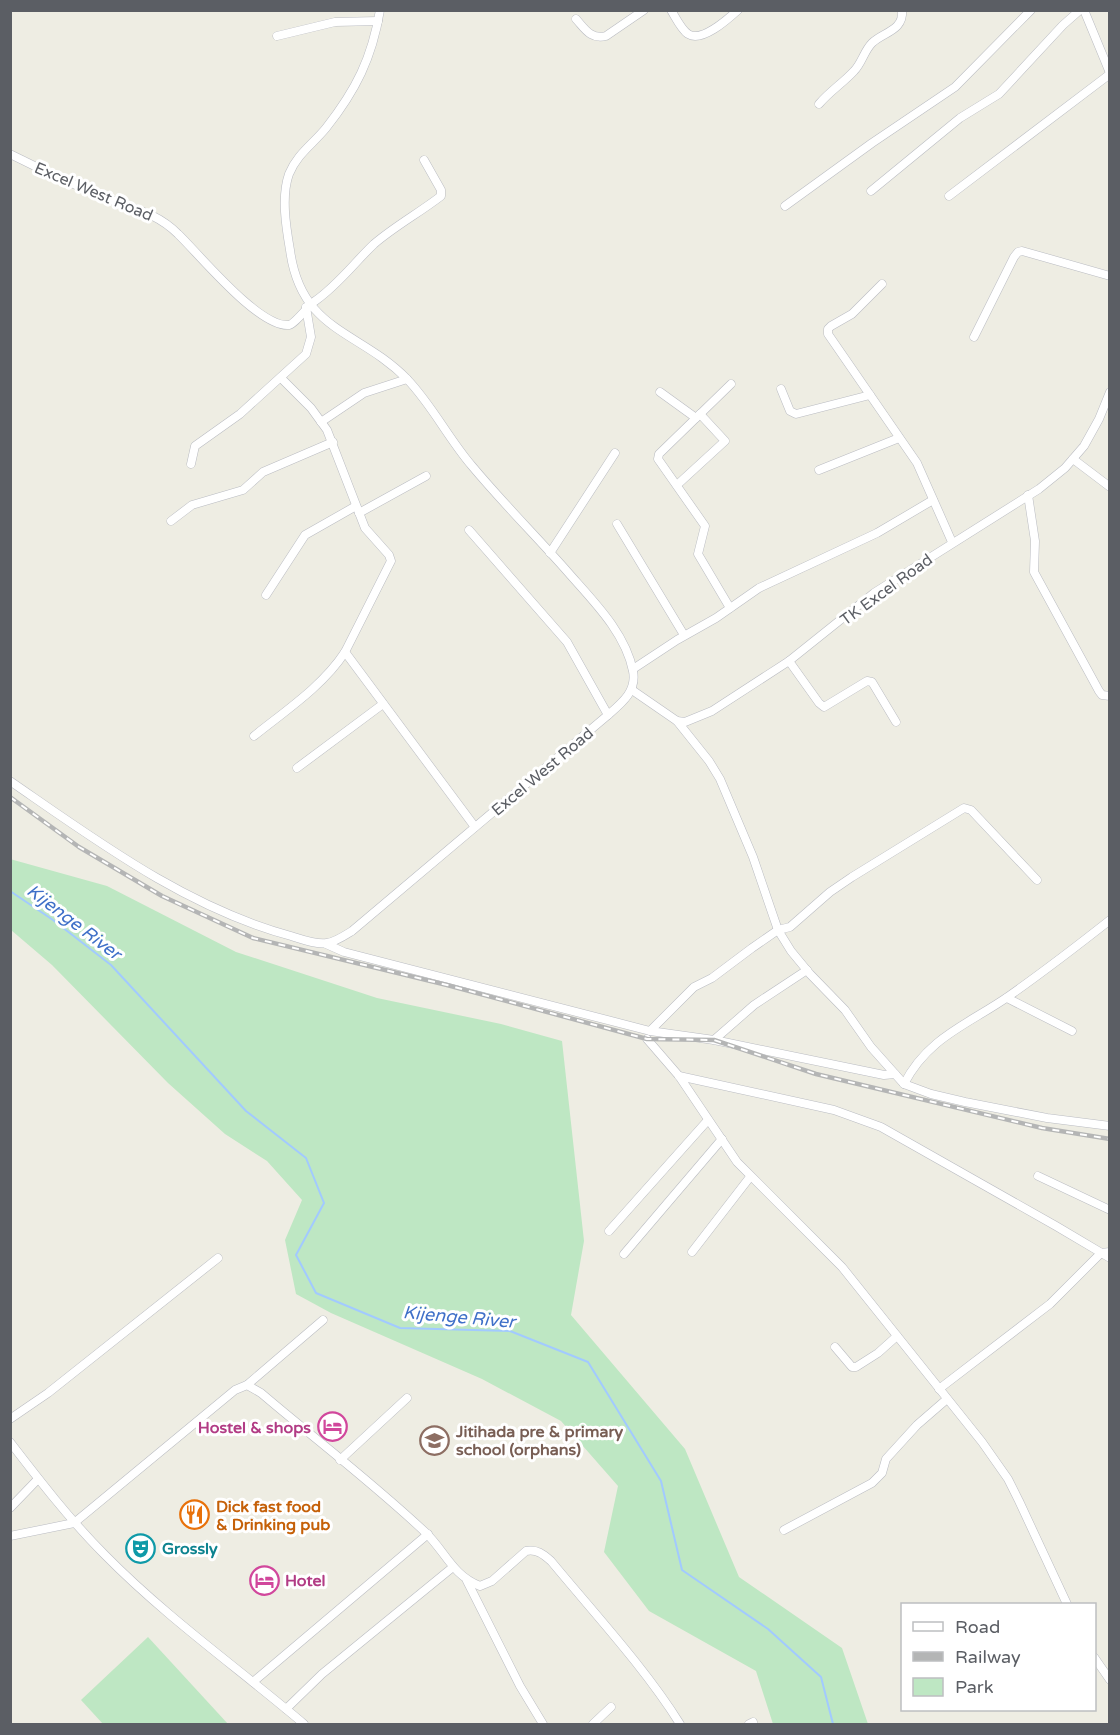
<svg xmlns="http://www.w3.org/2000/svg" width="1120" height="1735" font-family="'Varela Round',sans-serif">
<rect width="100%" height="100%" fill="#eeede3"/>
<g fill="#bee7c3">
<polygon points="10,859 107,886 236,952 377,998 501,1024 562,1041 584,1241 571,1315 685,1449 739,1577 842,1648 868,1724 773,1724 756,1671 649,1611 604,1552 618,1486 561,1421 482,1379 331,1313 296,1294 285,1240 302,1200 267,1161 225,1134 168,1083 52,965 11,930"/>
<polygon points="148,1637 228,1724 103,1724 81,1700"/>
</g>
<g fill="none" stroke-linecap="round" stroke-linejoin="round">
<polyline stroke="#a2caff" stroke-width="2" points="10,891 53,920 111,965 246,1111 306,1158 324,1203 296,1255 316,1293 400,1328 510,1331 588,1362 661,1481 682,1570 768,1629 821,1677 833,1724"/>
<defs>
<g id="minor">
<path d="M 671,10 C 676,18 681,29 688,34 C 702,43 728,19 738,10"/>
<polyline points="1084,10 1110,73"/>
<path d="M 576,19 C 585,29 591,40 606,36 L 644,10"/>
<polyline points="277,36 335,22 378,21"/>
<path d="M 819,104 C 830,91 843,83 854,71 C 862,63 864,51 872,43 C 883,32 904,31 902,10"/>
<path d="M 10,154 C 40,169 70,183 101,196 C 129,208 155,211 178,234 C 199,254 259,328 289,325 C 295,324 308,306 315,301 C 338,285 354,263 374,244 C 395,226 419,213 441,196 L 441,190 L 424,160"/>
<polyline points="871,191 960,118 999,94 1063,25 1080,10"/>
<polyline points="949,196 1110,74"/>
<polyline points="785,206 872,143 955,87 1031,10"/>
<polyline points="882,284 852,314 831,326 828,329 828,334 917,463 952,542"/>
<polyline points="974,337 1014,257 1018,252 1022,251 1110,276"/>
<polyline points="781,389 790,411 796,414 870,395"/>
<polyline points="660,392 696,418"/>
<polyline points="321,422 364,393 407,379"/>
<polyline points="1073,459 1110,487"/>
<polyline points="191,464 195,446 240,414 306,354 311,337 306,307"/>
<polyline points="819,470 899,438"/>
<polyline points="677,485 725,441 700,414"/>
<polyline points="1028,495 1035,541 1034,572 1099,691 1102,695 1110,696"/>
<polyline points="359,513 426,476"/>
<polyline points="171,521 192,505 243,490 263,472 333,442"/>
<polyline points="617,524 684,635"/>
<polyline points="469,530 567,642 608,715"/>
<polyline points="550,553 615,453"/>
<polyline points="266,595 305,535 356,506"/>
<polyline points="730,608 698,554 705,526 658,459 659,454 731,384"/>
<polyline points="345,652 475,827"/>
<polyline points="789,661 819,703 824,707 867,681 872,682 896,722"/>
<polyline points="633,669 677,640 716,618 759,588 877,533 933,500"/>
<polyline points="632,690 677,721 685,722 712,711 789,661 874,593 1039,489 1065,468 1084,446 1099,419 1110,392"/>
<polyline points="677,721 709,761 720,779 753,857 778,930 791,951 810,974 845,1010 871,1047 904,1084 931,1094 965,1102 1047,1118 1110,1126"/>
<path d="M 254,736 C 285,711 323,686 345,652 L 391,561 L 389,555 L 365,528 L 327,430 L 311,408 L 281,378"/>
<polyline points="297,768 383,704"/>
<path d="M 10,781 C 97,841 187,908 291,936 C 301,939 316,945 327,943 C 335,942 344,936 352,931 L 608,715 C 622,703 637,691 633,671 C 625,631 591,599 566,570 C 535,535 502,502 472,466 C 448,438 432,405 407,379 C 359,330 301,332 290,250 C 286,227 281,196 289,174 C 297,154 313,144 326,128 C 356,90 372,58 380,10"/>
<polyline points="326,944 344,952 650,1031 714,1040 884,1075 895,1074"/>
<polyline points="1007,998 1072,1031"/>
<polyline points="650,1031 694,987 712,978 752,948 778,930 790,927 830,892 852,877 964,808 971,810 1037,880"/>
<polyline points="647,1039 679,1076 737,1162 842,1267 982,1442 1008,1479 1019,1501 1067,1604"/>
<polyline points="714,1040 754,1005 807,970"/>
<polyline points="679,1076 834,1110 881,1127 1056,1226 1110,1258"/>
<path d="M 904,1084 C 928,1037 969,1024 1009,996 C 1043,972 1077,946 1110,920"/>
<polyline points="1038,1176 1110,1210"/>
<polyline points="609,1231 708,1120"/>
<polyline points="692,1252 750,1177"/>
<polyline points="624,1254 722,1139"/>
<polyline points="835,1347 852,1367 856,1367 878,1353 897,1336"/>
<polyline points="247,1385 323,1320"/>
<polyline points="939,1389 1050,1304 1101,1253 1110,1252"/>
<polyline points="10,1419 48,1393 218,1258"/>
<path d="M 10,1442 C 40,1481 70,1520 105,1555 C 166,1617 238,1668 304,1724"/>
<polyline points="340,1460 407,1398"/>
<polyline points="10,1508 38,1479"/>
<polyline points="784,1530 872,1483 882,1473 886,1459 917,1425 947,1399"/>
<path d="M 10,1536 L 74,1523 L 235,1390 L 247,1385 L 261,1393 C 315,1439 373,1483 425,1532 C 445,1551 452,1575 480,1586 L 492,1581 L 526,1551 C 537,1549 543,1554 551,1561 C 594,1613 645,1668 680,1724"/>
<polyline points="467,1581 520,1686 543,1724"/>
<polyline points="1094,1657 1110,1680"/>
<polyline points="253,1682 428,1534"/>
<polyline points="286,1709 322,1674 453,1567"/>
<polyline points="593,1724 611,1707"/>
<polyline points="749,1724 753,1722"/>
</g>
</defs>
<use href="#minor" stroke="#babcc2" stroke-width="9"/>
<use href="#minor" stroke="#fff" stroke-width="8"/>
<defs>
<polyline id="rail" points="10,797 79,847 162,896 253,938 447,985 647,1039 714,1040 816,1074 1042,1128 1110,1139"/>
</defs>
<use href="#rail" stroke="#b4b5b5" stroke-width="4.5"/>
<use href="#rail" stroke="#fff" stroke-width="2" stroke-dasharray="7" stroke-linecap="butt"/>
</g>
<defs>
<symbol id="hotel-ring" viewBox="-11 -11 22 22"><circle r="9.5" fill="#fff" stroke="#d1479c" stroke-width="1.5"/><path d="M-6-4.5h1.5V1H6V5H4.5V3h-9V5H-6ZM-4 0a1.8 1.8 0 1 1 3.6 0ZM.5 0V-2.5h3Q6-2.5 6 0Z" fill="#d1479c"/></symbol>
<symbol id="school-ring" viewBox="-11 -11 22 22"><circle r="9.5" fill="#fff" stroke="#8d6e63" stroke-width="1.5"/><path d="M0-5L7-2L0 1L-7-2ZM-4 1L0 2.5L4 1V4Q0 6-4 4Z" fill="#8d6e63"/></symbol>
<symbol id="restaurant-ring" viewBox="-11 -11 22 22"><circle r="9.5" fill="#fff" stroke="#e8710a" stroke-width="1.5"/><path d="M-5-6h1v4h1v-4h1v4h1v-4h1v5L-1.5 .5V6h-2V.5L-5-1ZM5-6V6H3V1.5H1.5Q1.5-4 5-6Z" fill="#e8710a"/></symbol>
<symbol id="theatre-ring" viewBox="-11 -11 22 22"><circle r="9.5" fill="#fff" stroke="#0f9aa8" stroke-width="1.5"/><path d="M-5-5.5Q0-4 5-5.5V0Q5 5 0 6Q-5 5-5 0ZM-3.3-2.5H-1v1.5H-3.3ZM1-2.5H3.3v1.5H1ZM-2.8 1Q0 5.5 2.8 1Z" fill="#0f9aa8"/></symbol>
</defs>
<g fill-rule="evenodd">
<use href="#hotel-ring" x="316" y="1410" width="33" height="33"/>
<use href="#school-ring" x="418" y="1424" width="33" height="33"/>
<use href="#restaurant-ring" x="178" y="1498" width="33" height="33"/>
<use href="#theatre-ring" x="124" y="1532" width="33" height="33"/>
<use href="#hotel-ring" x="248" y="1564" width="33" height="33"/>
</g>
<g text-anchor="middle" stroke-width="6" stroke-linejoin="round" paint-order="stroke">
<g font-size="16" fill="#5b5e64" stroke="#fff">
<text transform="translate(94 191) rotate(23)" y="6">Excel West Road</text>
<text transform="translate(886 589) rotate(-36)" y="6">TK Excel Road</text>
<text transform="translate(542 771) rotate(-40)" y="6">Excel West Road</text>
</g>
<g font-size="16" font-weight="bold" fill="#b23c85" stroke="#fff" text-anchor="end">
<text x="311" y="1433">Hostel &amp; shops</text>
<text x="285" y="1586" text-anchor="start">Hotel</text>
</g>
<g font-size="16" font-weight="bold" fill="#785e54" stroke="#fff" text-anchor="start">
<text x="456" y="1437">Jitihada pre &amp; primary<tspan x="456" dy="18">school (orphans)</tspan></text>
</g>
<g font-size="16" font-weight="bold" fill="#c56008" stroke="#fff" text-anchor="start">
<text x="216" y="1512">Dick fast food<tspan x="216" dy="18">&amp; Drinking pub</tspan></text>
</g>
<g font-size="16" font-weight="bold" fill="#0d838f" stroke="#fff" text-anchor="start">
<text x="162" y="1554">Grossly</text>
</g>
<g font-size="18" font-style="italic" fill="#3f70c8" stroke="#fff">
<text transform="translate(74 922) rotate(37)" y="6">Kijenge River</text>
<text transform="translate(459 1317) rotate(5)" y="6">Kijenge River</text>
</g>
</g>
<rect width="1120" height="1735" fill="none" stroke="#5b5e64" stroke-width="24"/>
<rect x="901" y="1603" width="195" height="108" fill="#ffffff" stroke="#bdbfc1" stroke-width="1.5"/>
<rect x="913" y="1622" width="30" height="9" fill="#ffffff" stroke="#bdbfc1" stroke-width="1.5"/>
<text x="955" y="1633" font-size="18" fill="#5b5e64">Road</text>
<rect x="913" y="1652" width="30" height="9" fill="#b4b5b5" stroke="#bdbfc1" stroke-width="1.5"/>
<text x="955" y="1663" font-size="18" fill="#5b5e64">Railway</text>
<rect x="913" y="1678" width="30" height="18" fill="#bee7c3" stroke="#bdbfc1" stroke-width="1.5"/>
<text x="955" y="1693" font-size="18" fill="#5b5e64">Park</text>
</svg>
